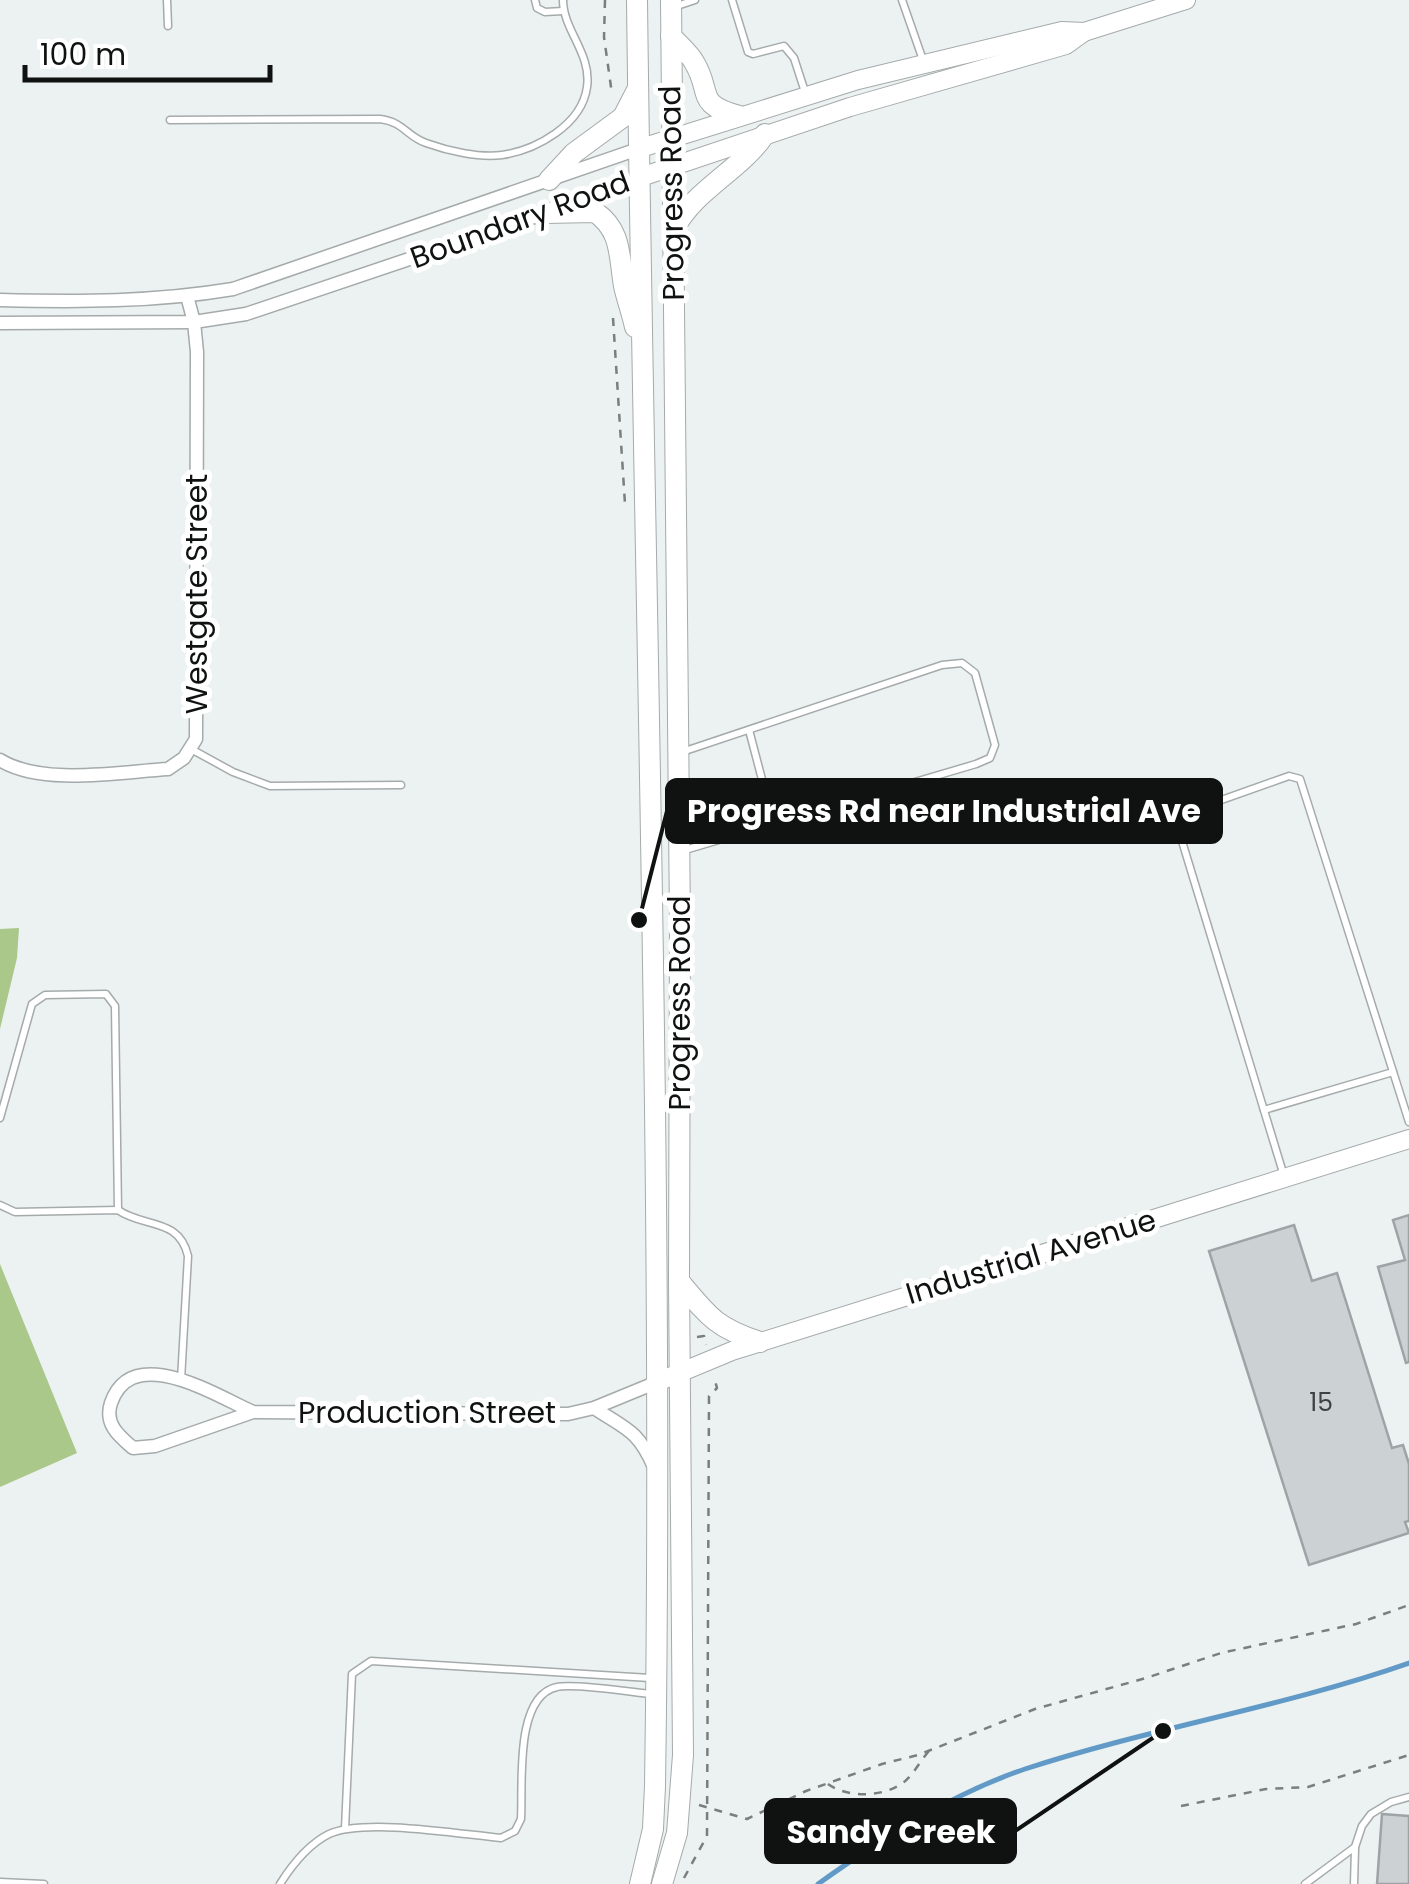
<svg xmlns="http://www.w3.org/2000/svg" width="1409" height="1884" font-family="Poppins,sans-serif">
<rect width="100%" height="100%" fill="#ebf2f1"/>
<g fill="#abc88b">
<polygon points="19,928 17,958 0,1029 0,929"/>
<polygon points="0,1264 77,1453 0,1487"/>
</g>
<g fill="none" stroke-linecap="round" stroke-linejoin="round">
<path stroke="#629ac7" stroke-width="5" d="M 818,1884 C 881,1839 951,1794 1025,1769 C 1151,1728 1283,1707 1409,1663"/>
</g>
<g fill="#ccd1d3" stroke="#9ea4a5" stroke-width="2.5">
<polygon points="1409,1215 1409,1362 1406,1363 1378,1267 1405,1260 1393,1220"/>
<polygon points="1294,1225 1312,1281 1337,1273 1392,1448 1403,1445 1409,1464 1409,1521 1405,1522 1409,1533 1309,1565 1209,1251"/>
<polygon points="1382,1814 1409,1816 1409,1884 1377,1884"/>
</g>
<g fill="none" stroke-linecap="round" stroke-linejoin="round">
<defs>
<g id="lane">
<polyline points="167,0 168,26"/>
<polyline points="535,0 537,8 545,12 563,11"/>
<polyline points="732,0 748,52 753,54 784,46 794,58 806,95"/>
<polyline points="902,0 924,63"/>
<polyline points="677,6 695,0"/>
<path d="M 170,120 L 380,119 C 404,122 406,136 426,143 C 448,151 479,158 502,155 C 536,150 582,125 587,87 C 592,54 563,30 563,0"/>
<polyline points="749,730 774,825"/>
<polyline points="191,749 233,772 270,786 401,785"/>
<polyline points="682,752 942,665 962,663 975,673 995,745 990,758 976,764 685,850"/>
<polyline points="1264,1110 1393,1072"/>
<polyline points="0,1118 32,1004 45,995 106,994 115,1006 118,1210"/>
<polyline points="1284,1176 1178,828 1182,814 1289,776 1300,779 1409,1122"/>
<path d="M 0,1205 L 15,1212 L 118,1210 C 143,1228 179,1217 188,1256 L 181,1380"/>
<polyline points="345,1829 352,1674 371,1661 650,1678"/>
<polyline points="0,1882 44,1884"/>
<path d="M 280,1884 C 292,1865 309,1844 329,1834 C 365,1818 459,1834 501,1838 L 515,1831 L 521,1819 C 523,1785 514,1696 557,1687 C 573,1683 631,1692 650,1694"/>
<polyline points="1305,1884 1355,1847 1362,1826 1371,1814 1391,1802 1409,1797"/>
<polyline points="1354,1884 1355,1849"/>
</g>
<g id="street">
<path d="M 0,300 C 78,302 155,302 233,289 L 641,148"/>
<polyline points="0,323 194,322 246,314 620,188 641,177"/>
<path d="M 0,760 C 42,786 119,772 168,769 L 184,758 L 196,739 L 197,352 L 194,322 L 187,296"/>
<path d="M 594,1408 C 626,1429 638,1430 654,1467"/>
<path d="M 253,1412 C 215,1395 132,1342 111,1403 C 104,1424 119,1436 133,1448 L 155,1446 L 253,1412 L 568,1414 L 594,1408 L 655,1383"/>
</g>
<g id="secondary">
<polyline points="641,148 858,80 1062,31 1084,32 1186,0"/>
<polyline points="641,177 850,107 1066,45 1084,32"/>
<polyline points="655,1383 732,1351 1409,1139"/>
</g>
<g id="primary">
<path d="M 637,0 C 644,595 664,1190 655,1786 L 653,1829 L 640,1884"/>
<path d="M 671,36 C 678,44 689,53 694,62 C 713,93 694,104 739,116"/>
<polyline points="549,180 574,153 623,117 637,90"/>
<path d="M 545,213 L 595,212 C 622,230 619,257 624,286 C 627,300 632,313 635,327"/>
<path d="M 674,229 C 696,188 739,172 765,134"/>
<path d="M 679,1281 C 708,1316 716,1328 760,1342"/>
<polyline points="662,1884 677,1833 683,1755 679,1281 680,924 671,0"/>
</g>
</defs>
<use href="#lane" stroke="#a5aaaa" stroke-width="9"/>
<use href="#street" stroke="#a5aaaa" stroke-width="15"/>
<use href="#secondary" stroke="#a5aaaa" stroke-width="20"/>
<use href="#primary" stroke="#a5aaaa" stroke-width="22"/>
<g stroke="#7a7e7e" stroke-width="2.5" stroke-dasharray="8 8" stroke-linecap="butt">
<polyline points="605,0 604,37 612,94"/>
<polyline points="613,318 625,504"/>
<polyline points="697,1337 704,1336 706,1345"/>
<path d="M 828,1784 C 847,1798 883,1798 904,1782 C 913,1775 921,1760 929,1751"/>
<polyline points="699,1805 747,1819 806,1791 882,1764 918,1755 1035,1709 1146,1678 1221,1653 1356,1624 1409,1605"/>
<polyline points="1181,1806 1266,1789 1308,1787 1409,1755"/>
<polyline points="684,1878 707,1836 709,1396 717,1388 714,1377"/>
</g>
<use href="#lane" stroke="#fff" stroke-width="6"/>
<use href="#street" stroke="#fff" stroke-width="12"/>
<use href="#secondary" stroke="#fff" stroke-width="18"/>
<use href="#primary" stroke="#fff" stroke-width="20"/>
</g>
<g text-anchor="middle" stroke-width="10" stroke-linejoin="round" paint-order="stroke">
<g font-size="25" fill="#3f4242">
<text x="1321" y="1411">15</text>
</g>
<g font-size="30" fill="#101212" stroke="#fff">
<text transform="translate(672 193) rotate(-91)" y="10">Progress Road</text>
<text transform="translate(520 220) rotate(-20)" y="10">Boundary Road</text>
<text transform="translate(197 594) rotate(-90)" y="10">Westgate Street</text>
<text transform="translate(680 1003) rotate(-90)" y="10">Progress Road</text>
<text transform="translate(1031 1257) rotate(-17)" y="10">Industrial Avenue</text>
<text x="427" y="1423">Production Street</text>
</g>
</g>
<path fill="none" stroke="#101212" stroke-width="4" d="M639 920L667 811M1163 1731L1015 1831"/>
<g fill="#101212" stroke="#fff" stroke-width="4">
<circle cx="639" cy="920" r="10"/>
<circle cx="1163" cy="1731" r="10"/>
</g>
<g fill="#101212" stroke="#101212" stroke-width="4">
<rect x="667" y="780" width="554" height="62" rx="10"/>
<rect x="766" y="1800" width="249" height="62" rx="10"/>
</g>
<g font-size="32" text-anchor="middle" font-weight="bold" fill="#fff">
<text x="944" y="822">Progress Rd near Industrial Ave</text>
<text x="891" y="1843">Sandy Creek</text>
</g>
<path d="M25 65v15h245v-15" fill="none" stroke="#101212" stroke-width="5"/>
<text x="40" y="65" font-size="30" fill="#101212" stroke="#ffffff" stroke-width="8" paint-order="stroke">100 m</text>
</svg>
